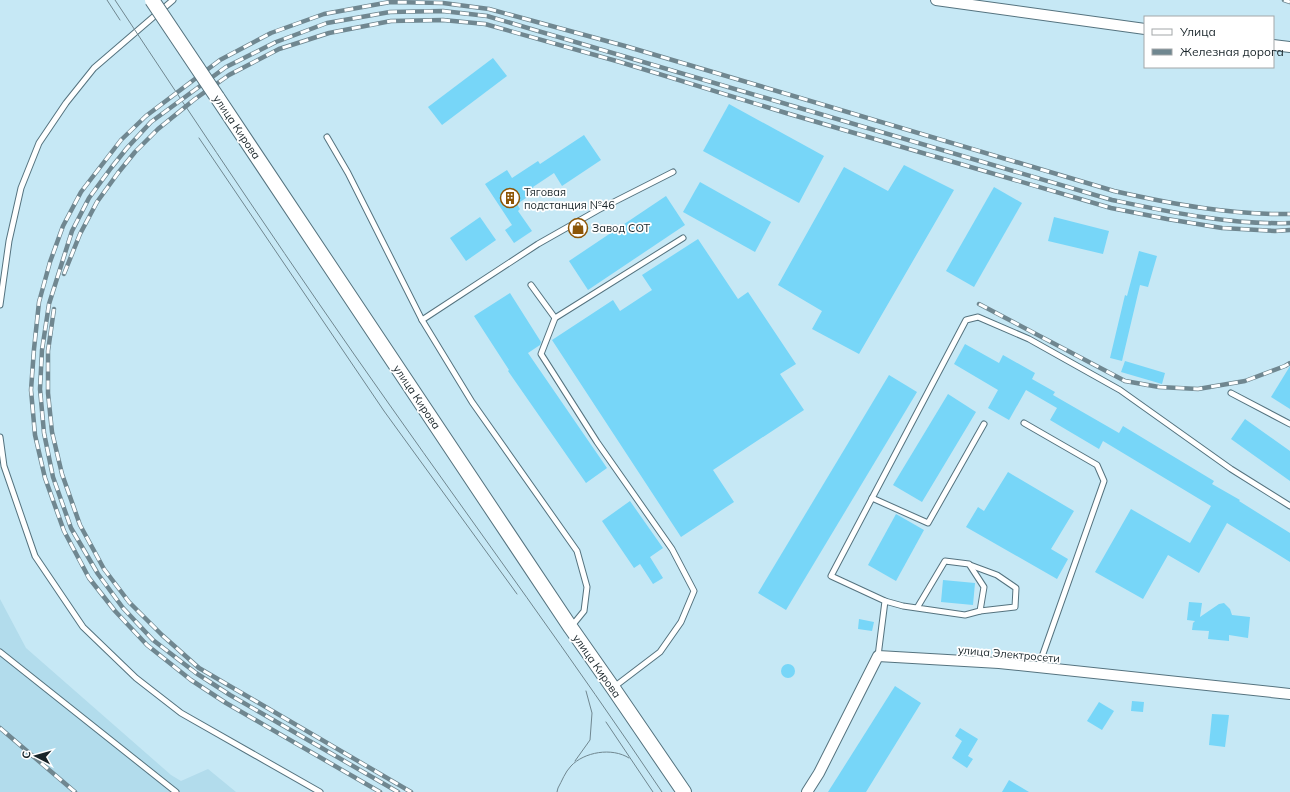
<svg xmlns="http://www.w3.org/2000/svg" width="1290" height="792" font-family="Mulish,sans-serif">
<rect width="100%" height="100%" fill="#c6e8f5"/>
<polygon fill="#b2dcec" points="0,599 26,648 171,775 181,781 208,769 236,792 0,792"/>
<g fill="#77d6f8">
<polygon points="493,58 507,76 442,125 428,107"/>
<polygon points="729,104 824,156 799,203 703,151"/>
<polygon points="584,135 601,160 562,186 554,173 533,187 535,192 517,204 520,209 518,211 532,231 514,243 505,230 512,225 485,184 507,170 512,178 538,161 540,164"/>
<polygon points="904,165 954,190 859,354 812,329 822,311 778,285 844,167 888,191"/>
<polygon points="700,182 771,222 755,252 683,212"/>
<polygon points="994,187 1022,203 974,287 946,271"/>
<polygon points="666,196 685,225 588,290 569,261"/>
<polygon points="480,217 496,240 466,261 450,238"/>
<polygon points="1054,217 1109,231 1103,254 1048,241"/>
<polygon points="698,239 738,299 748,292 796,364 780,374 804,410 713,470 734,502 681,537 552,340 613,300 620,311 652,290 642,275"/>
<polygon points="1139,251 1157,256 1148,287 1140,285 1122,361 1110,358 1125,295 1127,296"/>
<polygon points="510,293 541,342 540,345 528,353 607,468 586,483 508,371 509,370 474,316"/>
<polygon points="965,344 999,363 1003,355 1035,373 1032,379 1055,392 1053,395 1119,433 1123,426 1214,481 1212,484 1240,500 1239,501 1290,533 1290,562 1227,523 1199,573 1168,555 1143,599 1095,572 1131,509 1190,543 1211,506 1103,441 1099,449 1050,420 1057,408 1026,390 1009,420 988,408 998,390 954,364"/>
<polygon points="1125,361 1165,373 1162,384 1121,372"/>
<polygon points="1290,366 1290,409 1271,397"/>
<polygon points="889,375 917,392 786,610 758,593"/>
<polygon points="948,394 976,412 922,502 893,485"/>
<polygon points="1245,419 1290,451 1290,481 1231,439"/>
<polygon points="1008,472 1074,511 1051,549 1068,559 1057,579 966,527 978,507 984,511"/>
<polygon points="630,501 663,548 650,557 663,578 653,584 640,564 634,568 602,521"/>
<polygon points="896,514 924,530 896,581 868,565"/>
<polygon points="943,580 975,583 973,605 941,602"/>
<polygon points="1189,602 1202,603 1200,617 1219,604 1224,603 1230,609 1232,615 1250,617 1248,638 1229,635 1229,641 1208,639 1209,631 1192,630 1193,623 1195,621 1187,620"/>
<polygon points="859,619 874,622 872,631 858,629"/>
<circle cx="788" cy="671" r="7"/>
<polygon points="895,686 921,703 866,792 828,792"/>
<polygon points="1132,701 1144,702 1143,712 1131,711"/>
<polygon points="1099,702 1114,711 1102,730 1087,721"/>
<polygon points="1212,714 1229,715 1225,747 1209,745"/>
<polygon points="960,728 978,739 968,756 973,759 967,768 952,758 962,741 955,736"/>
<polygon points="1009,780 1029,792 1002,792"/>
</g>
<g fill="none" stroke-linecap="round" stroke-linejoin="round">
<defs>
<g id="service">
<polyline points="327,137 348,173 422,320 472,402 577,551 587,587 584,611 571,627"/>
<polyline points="531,285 555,318"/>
<polyline points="0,305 9,241 21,188 39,143 66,103 94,68 173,0"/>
<polyline points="422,320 538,244 598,210 673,172"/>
<polyline points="1231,393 1290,424"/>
<polyline points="1024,423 1097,465 1104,481 1038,668"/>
<polyline points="0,437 4,466 35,556 83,627 136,678 181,713 320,792"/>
<polyline points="872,498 928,523 984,424"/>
<polyline points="970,565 997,575 1016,588 1015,607 980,611"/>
<polyline points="885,601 903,606 965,615 980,611 984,587 969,564 945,561 917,608"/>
<polyline points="0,652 176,792"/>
<polyline points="878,656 885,601 831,576 966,320 978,317 1029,339 1120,390 1231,469 1290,506"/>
<polyline points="614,687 660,652 681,622 694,591 672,549 597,442 541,354 555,318 683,238"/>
</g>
<g id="minor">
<polyline points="936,0 1145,29"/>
<polyline points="1273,45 1290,47"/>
<polyline points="807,792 819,773 878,656 999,663 1290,694"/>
</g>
<polyline id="secondary" points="217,97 571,628 613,688 684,792"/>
</defs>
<use href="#service" stroke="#55737f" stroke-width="7"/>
<use href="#minor" stroke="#55737f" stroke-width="12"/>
<use href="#secondary" stroke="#55737f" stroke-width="16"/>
<use href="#service" stroke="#fff" stroke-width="5"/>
<use href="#minor" stroke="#fff" stroke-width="10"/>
<use href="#secondary" stroke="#fff" stroke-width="14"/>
<g stroke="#708790" stroke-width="1">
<polyline points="107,0 120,20"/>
<path d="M 115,0 C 205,136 295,271 389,404 C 480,533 574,661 662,792"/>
<polyline points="199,138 384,411 517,594"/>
<polyline points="606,722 653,792"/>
<polyline points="575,761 590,740 592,713 586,691"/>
<path d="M 557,792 L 558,788 C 562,781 565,772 571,766 C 584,752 612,747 629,758"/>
</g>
<defs>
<g id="rail">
<polyline points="1284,0 1290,2"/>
<polyline points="64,274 80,234 97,202 118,173 135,152 158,129 195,99 229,75 279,49 329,33 391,21 443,20 485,24 620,62 786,113 1111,208 1167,219 1222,228 1275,231 1290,230"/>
<polyline points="979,304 1125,381 1159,387 1198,389 1245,381 1285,366 1290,363"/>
<polyline points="54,309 48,351 48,393 52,432 62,474 80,525 104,569 129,602 162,635 199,668 411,792"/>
<polyline points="0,728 75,792"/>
<path d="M 380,792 L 226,703 L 191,680 L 147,645 L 115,611 L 89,578 L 64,531 L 45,478 L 35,435 L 31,390 L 34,349 L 39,302 L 50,262 L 63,226 L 81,192 L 121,140 L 146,116 L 220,60 L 271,33 L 324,14 L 390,2 L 443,3 L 489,9 L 625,46 L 1114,191 C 1172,204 1230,215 1290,214"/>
<path d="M 398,792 L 230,695 L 196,673 L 153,640 L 123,608 L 98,574 L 71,528 L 53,477 L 44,433 L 40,389 L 42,350 L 49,304 L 72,231 L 89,198 L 111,168 L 127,148 L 151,122 L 226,67 L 276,42 L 327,23 L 390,12 L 443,11 L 487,16 L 1112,200 C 1170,212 1230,225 1290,223"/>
</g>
</defs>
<use href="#rail" stroke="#708790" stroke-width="4.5"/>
<use href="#rail" stroke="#fff" stroke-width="3" stroke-dasharray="9" stroke-linecap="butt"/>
<defs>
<polyline id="secondary-bridge" points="152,0 217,97"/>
</defs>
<use href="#secondary-bridge" stroke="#55737f" stroke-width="16" stroke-linecap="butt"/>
<use href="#secondary-bridge" stroke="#fff" stroke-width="14"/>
</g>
<defs>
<symbol id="building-ring" viewBox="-11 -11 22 22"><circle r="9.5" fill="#fff" stroke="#8c5607" stroke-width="1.5"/><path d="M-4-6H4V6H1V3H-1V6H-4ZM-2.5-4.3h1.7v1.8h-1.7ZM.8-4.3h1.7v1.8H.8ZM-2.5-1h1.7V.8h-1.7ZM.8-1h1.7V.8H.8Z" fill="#8c5607"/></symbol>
<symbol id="shop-ring" viewBox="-11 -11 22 22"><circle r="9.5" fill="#fff" stroke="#8c5607" stroke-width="1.5"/><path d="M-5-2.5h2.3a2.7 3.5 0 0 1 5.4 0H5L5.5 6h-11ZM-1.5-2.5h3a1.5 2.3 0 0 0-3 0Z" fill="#8c5607"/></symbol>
</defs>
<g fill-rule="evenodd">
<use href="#building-ring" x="499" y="187" width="22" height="22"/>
<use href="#shop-ring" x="567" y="217" width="22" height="22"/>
</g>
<g text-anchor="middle" stroke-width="3.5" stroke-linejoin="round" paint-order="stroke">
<g font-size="11" fill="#182429" stroke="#fff">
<text transform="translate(237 127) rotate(56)" y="4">улица Кирова</text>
<text transform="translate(417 397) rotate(56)" y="4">улица Кирова</text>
<text transform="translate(1009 654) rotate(5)" y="4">улица Электросети</text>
<text transform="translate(597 666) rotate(55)" y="4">улица Кирова</text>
</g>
<g font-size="11" fill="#182429" stroke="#fff" text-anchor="start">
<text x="524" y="196">Тяговая<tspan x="524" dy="13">подстанция №46</tspan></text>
<text x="592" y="232">Завод СОТ</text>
</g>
</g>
<rect x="1144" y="16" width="130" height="52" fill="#ffffff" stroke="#a3a7a9"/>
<rect x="1152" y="29" width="20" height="6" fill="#ffffff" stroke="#a3a7a9"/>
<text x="1180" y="36" font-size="12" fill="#182429">Улица</text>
<rect x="1152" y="49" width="20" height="6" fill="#708790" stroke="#a3a7a9"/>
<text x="1180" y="56" font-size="12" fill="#182429">Железная дорога</text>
<g transform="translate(36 756) rotate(276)" stroke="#ffffff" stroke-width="3" paint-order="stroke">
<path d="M0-3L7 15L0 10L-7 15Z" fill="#182429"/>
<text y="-6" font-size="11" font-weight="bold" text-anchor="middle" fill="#182429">С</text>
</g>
</svg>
